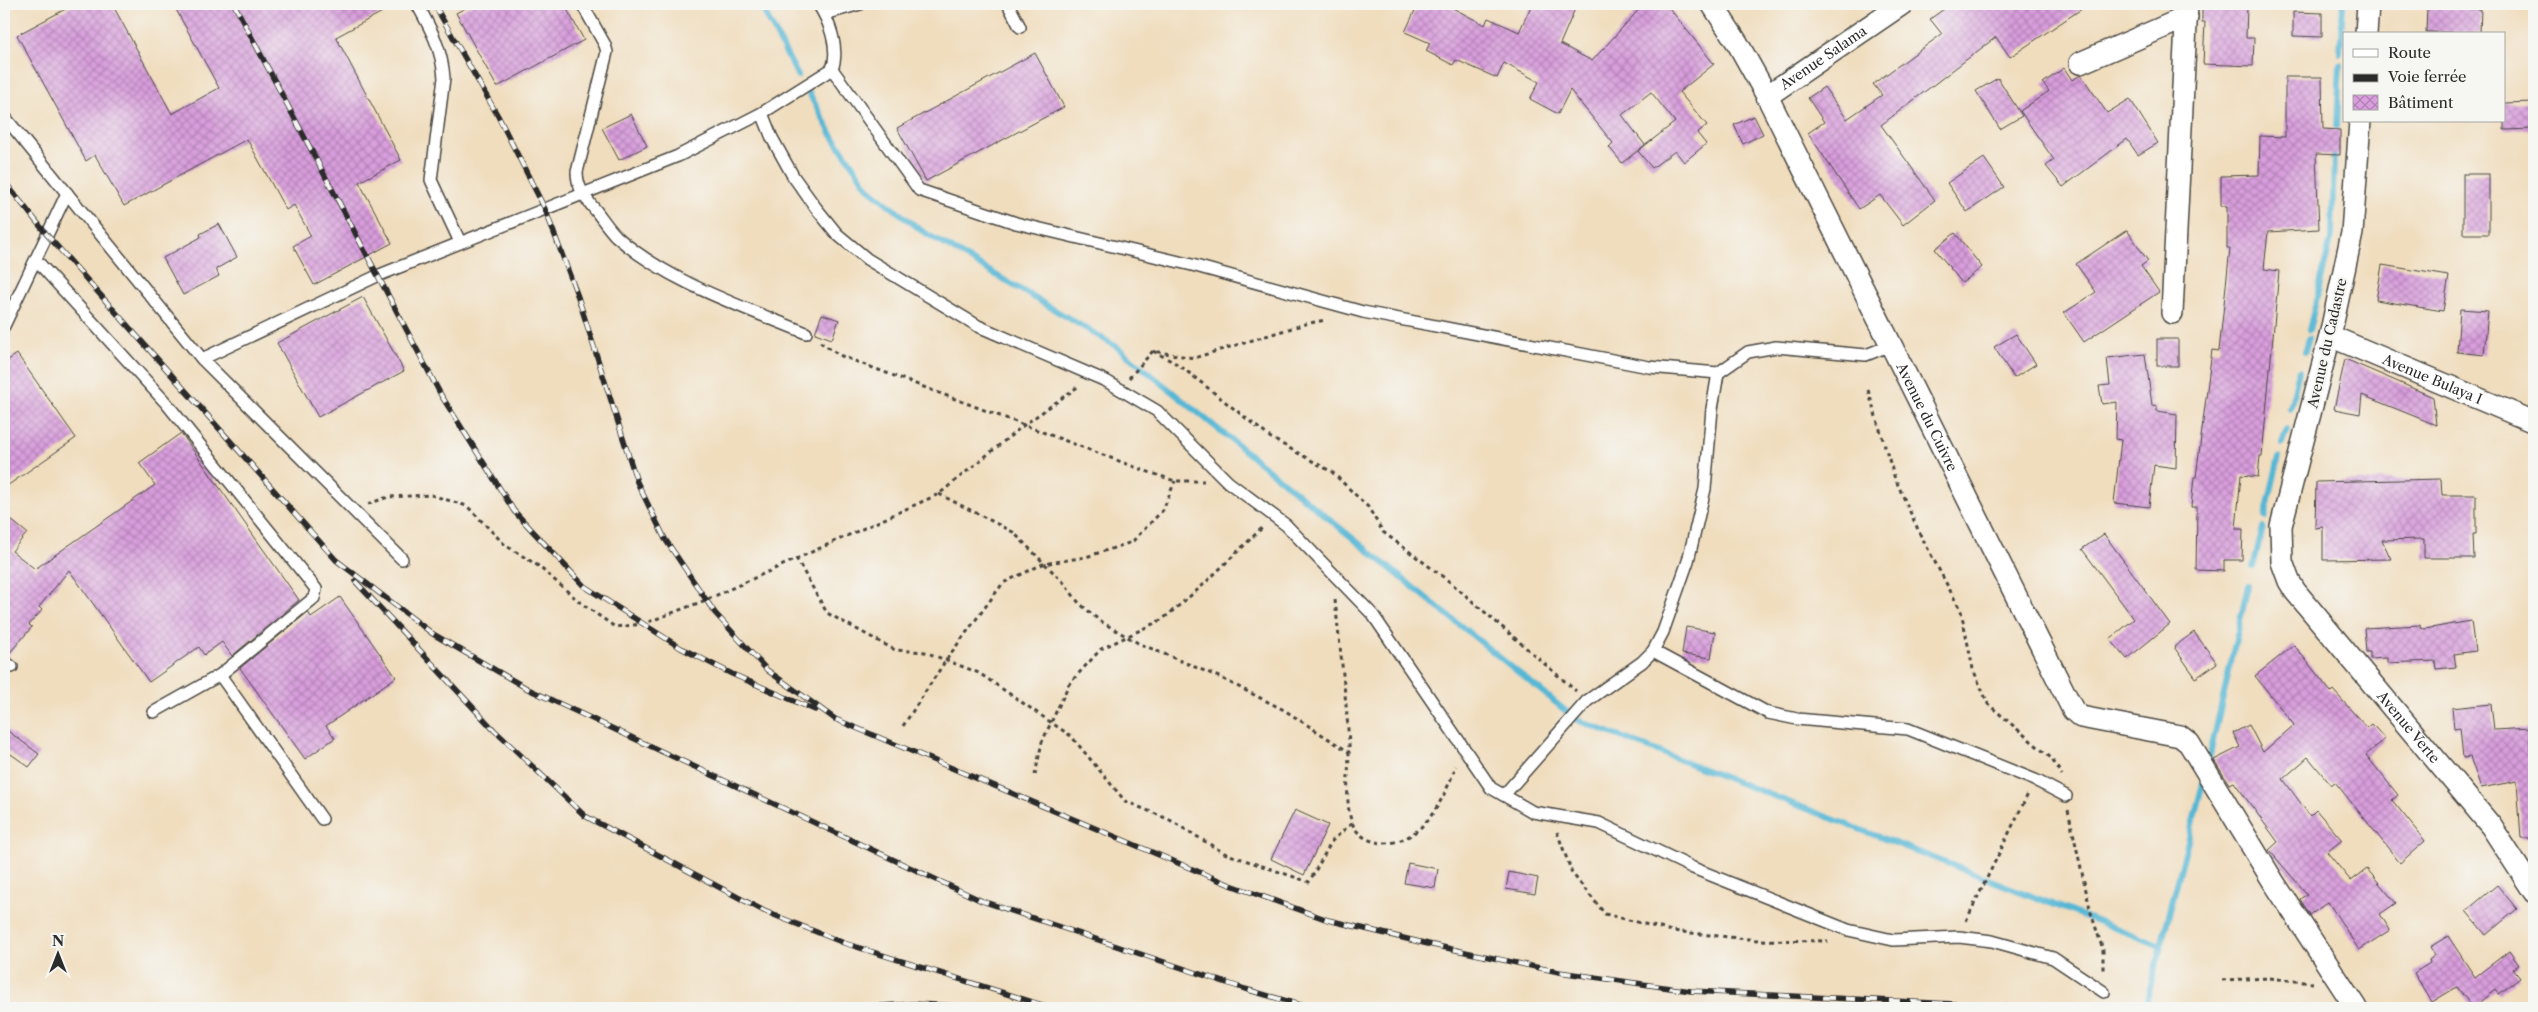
<svg xmlns="http://www.w3.org/2000/svg" width="2538" height="1012" font-family="'Libre Caslon Text',serif">
<defs>
<pattern id="building-cross-hatch" width="8" height="8" patternUnits="userSpaceOnUse" patternTransform="scale(1.25)"><rect width="8" height="8" fill="#d99edd"/><path d="M0 0l8 8M0 8l8-8" fill="none" stroke="#b081b3"/></pattern>
</defs>
<rect width="100%" height="100%" fill="#f6f6f2"/>
<filter id="ink" filterUnits="userSpaceOnUse"><feTurbulence type="fractalNoise" baseFrequency=".02" numOctaves="2"/><feDisplacementMap in="SourceGraphic" scale="10" xChannelSelector="R" yChannelSelector="G"/><feConvolveMatrix kernelMatrix="1 2 1 2 8 2 1 2 1" color-interpolation-filters="sRGB"/></filter>
<filter id="wash" filterUnits="userSpaceOnUse"><feTurbulence type="fractalNoise" baseFrequency=".0096" numOctaves="4" result="noise"/><feDisplacementMap in="SourceGraphic" scale="20" xChannelSelector="R" yChannelSelector="G"/><feGaussianBlur stdDeviation="1.12" result="paint"/><feColorMatrix in="noise" values="0 0 0 0 0 0 0 0 0 0 0 0 0 0 0 0 0 1.4 0 .05"/><feComposite in="paint" operator="in"/></filter>
<g filter="url(#wash)">
<rect width="100%" height="100%" fill="#f0ddbe"/>
<g fill="none" stroke-linecap="round" stroke-linejoin="round">
<g stroke="#56b7d5" stroke-width="6">
<polyline points="760,4 798,76"/>
<polyline points="2340,53 2343,4"/>
<polyline points="805,86 832,135 869,189 922,231 1117,347 1577,720 2161,946"/>
<polyline points="2337,126 2340,64"/>
<polyline points="2309,330 2332,235 2334,156"/>
<polyline points="2305,352 2309,338"/>
<polyline points="2290,409 2299,371"/>
<polyline points="2282,443 2287,429"/>
<polyline points="2265,517 2279,457"/>
<polyline points="2253,567 2263,528"/>
<polyline points="2208,764 2248,586"/>
<polyline points="2147,1000 2204,779"/>
</g>
</g>
<g id="blocks">
<g fill="url(#building-cross-hatch)">
<polygon points="75,4 112,4 172,114 219,88 173,4 397,4 336,37 401,160 359,182 392,243 314,285 293,246 311,236 294,205 286,210 247,139 124,206 95,155 86,161 17,35"/>
<polygon points="473,4 564,4 584,40 497,87 456,13"/>
<polygon points="1418,4 1445,4 1485,25 1488,18 1519,32 1532,4 1577,4 1560,44 1592,61 1644,4 1666,4 1714,64 1679,92 1707,125 1697,133 1706,144 1684,162 1675,151 1652,168 1638,151 1675,122 1651,92 1622,115 1645,145 1622,163 1609,147 1613,143 1570,90 1558,114 1530,99 1539,82 1504,63 1497,78 1456,60 1453,65 1426,51 1430,43 1405,32"/>
<polygon points="1951,4 2089,4 2010,57 1996,37 1881,125 1935,200 1903,225 1880,195 1859,209 1808,133 1824,122 1808,98 1824,87 1847,119 1882,95 1873,84 1942,34 1930,19"/>
<polygon points="2202,5 2247,6 2246,38 2254,38 2253,66 2203,64 2205,22 2202,22"/>
<polygon points="2427,8 2481,9 2480,33 2426,32"/>
<polygon points="2293,12 2322,13 2322,37 2293,36"/>
<polygon points="1035,53 1064,107 926,181 897,128"/>
<polygon points="2064,68 2072,80 2081,75 2107,113 2130,99 2158,143 2138,155 2127,139 2063,187 2046,166 2054,160 2020,111 2049,91 2043,83"/>
<polygon points="2285,77 2322,77 2323,129 2340,130 2340,155 2316,154 2319,229 2268,232 2264,269 2279,271 2262,456 2260,456 2258,477 2241,475 2236,529 2243,529 2242,560 2224,560 2224,571 2196,570 2197,507 2191,507 2194,477 2196,477 2212,350 2219,351 2230,248 2227,248 2227,206 2221,206 2221,176 2259,175 2260,136 2285,137"/>
<polygon points="1998,78 2022,116 2000,129 1976,91"/>
<polygon points="2534,102 2534,129 2504,130 2504,103"/>
<polygon points="631,114 647,146 619,160 602,128"/>
<polygon points="1754,116 1763,134 1743,144 1734,125"/>
<polygon points="1984,158 2004,187 1967,212 1947,183"/>
<rect x="2463" y="174" width="26" height="60"/>
<polygon points="219,224 237,257 216,269 219,276 183,295 163,258 201,237 200,234"/>
<polygon points="2127,230 2148,261 2141,266 2159,292 2084,342 2064,313 2096,292 2076,264"/>
<polygon points="1955,233 1982,267 1962,283 1935,249"/>
<polygon points="2382,265 2449,276 2443,311 2376,300"/>
<polygon points="363,297 404,371 318,417 277,343"/>
<polygon points="2460,309 2488,311 2484,355 2457,352"/>
<polygon points="822,314 839,320 832,339 815,333"/>
<polygon points="2016,334 2036,364 2014,378 1994,347"/>
<rect x="2157" y="339" width="21" height="27"/>
<polygon points="17,354 76,438 4,488 4,363"/>
<polygon points="2145,354 2152,405 2157,406 2157,411 2177,414 2176,468 2154,465 2149,507 2114,503 2121,440 2116,439 2117,402 2102,404 2099,386 2110,385 2107,358"/>
<polygon points="2345,359 2433,397 2436,425 2362,395 2360,414 2334,409"/>
<polygon points="181,433 299,600 232,656 222,642 204,655 199,647 149,682 69,570 39,607 42,610 29,625 32,627 8,655 4,654 4,514 27,533 12,551 35,569 155,485 139,463"/>
<polygon points="2441,479 2442,495 2476,495 2476,534 2473,534 2474,558 2424,558 2424,539 2382,540 2391,559 2323,560 2323,527 2315,528 2316,482"/>
<polygon points="2104,534 2170,624 2127,659 2110,639 2134,619 2082,549"/>
<polygon points="340,597 396,677 326,726 335,738 305,759 240,668 308,612 311,617"/>
<polygon points="2471,621 2475,651 2454,654 2456,667 2436,669 2435,661 2387,663 2387,658 2370,659 2370,652 2366,652 2364,628 2420,625 2421,628 2425,629"/>
<polygon points="1686,627 1715,632 1711,658 1682,654"/>
<polygon points="2194,632 2217,663 2196,678 2174,647"/>
<polygon points="2294,645 2331,692 2333,690 2367,728 2372,724 2385,739 2366,755 2398,795 2392,800 2425,841 2400,863 2335,782 2331,785 2308,757 2283,779 2310,816 2316,810 2342,840 2327,852 2351,881 2367,869 2396,903 2380,914 2390,930 2359,950 2328,902 2310,915 2300,899 2307,894 2269,850 2278,842 2234,782 2229,784 2214,760 2240,747 2233,733 2249,725 2263,752 2294,725 2255,676"/>
<polygon points="2491,704 2494,730 2530,728 2530,750 2534,750 2534,838 2521,838 2517,781 2481,788 2470,757 2463,758 2460,727 2454,728 2452,708"/>
<polygon points="4,728 39,754 29,767 4,749"/>
<polygon points="1295,810 1328,825 1304,875 1271,859"/>
<polygon points="1408,863 1438,869 1435,888 1404,883"/>
<polygon points="1509,872 1538,878 1535,894 1506,889"/>
<polygon points="2497,885 2517,909 2486,935 2466,911"/>
<polygon points="2448,936 2475,977 2509,951 2519,965 2513,969 2520,978 2499,994 2496,990 2473,1008 2457,987 2432,1002 2414,973 2430,963 2429,960 2435,955 2430,947"/>
</g>
</g>
</g>
<g filter="url(#ink)">
<use href="#blocks" fill-opacity="0" stroke="#494641" stroke-width="1"/>
<g fill="none" stroke-linecap="round" stroke-linejoin="round">
<defs>
<g id="service">
<path d="M 417,4 C 431,29 442,49 444,78 L 431,180 L 460,242"/>
<path d="M 582,4 L 605,45 L 607,52 L 577,172 C 577,189 587,200 597,212 C 603,220 609,229 616,236 C 667,282 744,307 806,333"/>
<polyline points="1008,4 1020,27"/>
<polyline points="825,14 860,4"/>
<polyline points="832,69 919,190 1016,223 1192,265 1363,312 1649,367 1718,373 1748,352 1776,347 1866,355 1891,345"/>
<polyline points="762,113 772,138 793,176 816,208 837,234 867,259 978,326 1106,381 1157,411 1228,482 1286,525 1373,615 1491,788 1533,812 1599,823 1693,868 1848,930 1893,940 1959,937 1992,941 2053,958 2104,992"/>
<polyline points="4,116 202,359 402,559"/>
<polyline points="36,260 167,404 316,589 314,598 220,675 154,712"/>
<polyline points="4,326 67,193"/>
<path d="M 202,359 L 377,276 L 678,156 L 762,113 L 832,69 C 840,49 829,20 818,4"/>
<polyline points="1653,651 1768,713 1797,719 1908,729 2035,780 2066,796"/>
<polyline points="4,661 12,667"/>
<polyline points="220,675 322,819"/>
<polyline points="1504,795 1587,701 1642,662 1653,651 1663,632 1688,561 1705,489 1712,409 1718,373"/>
</g>
<g id="minor">
<path id="s1" d="M 1712,4 L 1738,44 L 1767,96 L 2073,710 L 2081,717 L 2180,736 L 2189,743 L 2273,881 L 2356,1008"/>
<polyline points="2366,34 2368,4"/>
<polyline points="2080,63 2187,17"/>
<path id="s2" d="M 1767,96 L 1902,4"/>
<path id="s3" d="M 2360,121 L 2352,233 L 2330,336 L 2281,526 L 2282,562 L 2289,581 L 2295,591 L 2491,826 L 2534,892"/>
<polyline points="2172,313 2187,4"/>
<path id="s4" d="M 2330,336 L 2534,422"/>
</g>
</defs>
<use href="#service" stroke="#494641" stroke-width="14"/>
<use href="#minor" stroke="#494641" stroke-width="24"/>
<g stroke="#494641" stroke-width="3" stroke-dasharray="4 4" stroke-linecap="butt">
<polyline points="820,342 839,355 1140,469 1175,481 1204,481"/>
<polyline points="1153,351 1179,365 1271,438 1332,472 1368,507 1383,532 1450,582 1576,691"/>
<polyline points="1129,378 1153,351 1194,358 1305,324 1326,320"/>
<polyline points="1868,390 1894,476 1920,534 1961,611 1973,669 1988,704 2051,758 2062,775"/>
<polyline points="939,494 1013,532 1064,583 1079,603 1100,621 1138,643 1219,677 1284,710 1349,752"/>
<polyline points="368,504 388,497 431,495 467,506 505,545 537,565 581,603 615,627 643,624 706,600 939,494 1024,425 1079,386"/>
<polyline points="796,558 827,613 895,650 925,652 979,673 1071,736 1125,801 1170,820 1224,853 1309,882 1332,841 1352,823"/>
<path d="M 1335,600 C 1340,648 1346,696 1349,744 C 1350,767 1342,811 1356,830 C 1366,843 1386,846 1401,840 C 1430,829 1446,793 1456,766"/>
<polyline points="903,726 946,660 1003,583 1043,564 1086,557 1132,542 1163,510 1175,481"/>
<polyline points="1035,775 1042,742 1069,684 1101,649 1163,619 1202,586 1263,527"/>
<polyline points="2068,810 2091,913 2103,950 2103,972"/>
<polyline points="1557,832 1572,873 1605,914 1672,931 1757,940 1828,941"/>
<polyline points="1966,921 2028,794"/>
<polyline points="2222,980 2270,978 2313,983"/>
</g>
<use href="#service" stroke="#fff" stroke-width="11"/>
<use href="#minor" stroke="#fff" stroke-width="21"/>
<defs>
<g id="rail">
<polyline points="234,4 441,395 514,511 584,586 681,648 732,674 815,710"/>
<polyline points="434,4 498,116 545,209 578,297 637,482 665,539 715,613 767,670 835,719 1228,884 1328,920 1428,944 1559,972 1691,991 2035,1008"/>
<polyline points="4,181 48,236 336,560 433,634 528,689 982,901 1245,989 1311,1008"/>
<polyline points="355,581 494,730 585,816 764,911 844,943 1052,1008"/>
<polyline points="850,1008 913,1004 1004,1008"/>
</g>
</defs>
<use href="#rail" stroke="#2b2b2b" stroke-width="5.5"/>
<use href="#rail" stroke="#f6f6f2" stroke-width="4" stroke-dasharray="11" stroke-linecap="butt"/>
</g>
</g>
<g text-anchor="middle" stroke-width="4.5" stroke-linejoin="round" paint-order="stroke">
<g font-size="14" fill="#2b2b2b" stroke="#f6f6f2">
<text dy="5" stroke="none"><textPath href="#s2" startOffset="68">Avenue Salama</textPath></text>
<text transform="translate(2327 343) rotate(-77)" y="5">Avenue du Cadastre</text>
<text dy="5" stroke="none"><textPath href="#s4" startOffset="111">Avenue Bulaya I</textPath></text>
<text dy="5" stroke="none"><textPath href="#s1" startOffset="466">Avenue du Cuivre</textPath></text>
<text dy="5" stroke="none"><textPath href="#s3" startOffset="659">Avenue Verte</textPath></text>
</g>
</g>
<rect width="2538" height="1012" fill="none" stroke="#f6f6f2" stroke-width="20"/>
<rect x="2343" y="32" width="162" height="90" fill="#f6f6f2" stroke="#a5a5a2"/>
<rect x="2353" y="49" width="25" height="8" fill="#ffffff" stroke="#a5a5a2"/>
<text x="2388" y="58" font-size="15" fill="#2b2b2b">Route</text>
<rect x="2353" y="74" width="25" height="8" fill="#2b2b2b" stroke="#a5a5a2"/>
<text x="2388" y="82" font-size="15" fill="#2b2b2b">Voie ferrée</text>
<rect x="2353" y="95" width="25" height="15" fill="url(#building-cross-hatch)" stroke="#a5a5a2"/>
<text x="2388" y="108" font-size="15" fill="#2b2b2b">Bâtiment</text>
<g transform="translate(58 954)" stroke="#f6f6f2" stroke-width="4" paint-order="stroke">
<path d="M0-4L9 19L0 12L-9 19Z" fill="#2b2b2b"/>
<text y="-8" font-size="14" font-weight="bold" text-anchor="middle" fill="#2b2b2b">N</text>
</g>
</svg>
